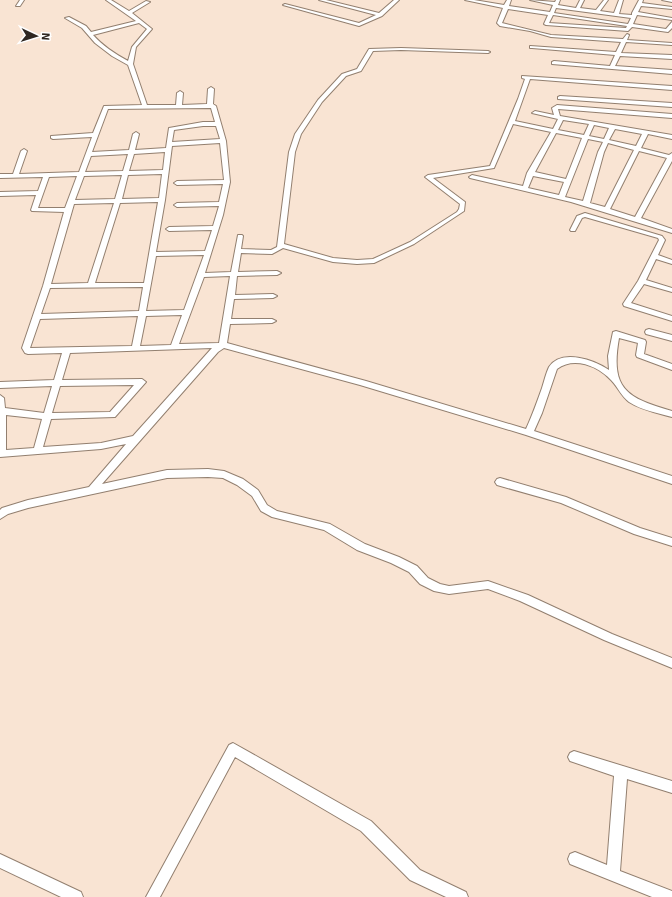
<svg xmlns="http://www.w3.org/2000/svg" width="672" height="897" font-family="Signika,sans-serif">
<rect width="100%" height="100%" fill="#f9e4d3"/>
<g fill="none" stroke-linecap="round" stroke-linejoin="round">
<defs>
<g id="minor">
<polygon points="20,0 24,0 20,6 16,6"/>
<path d="M 106,0 L 111,0 L 129,11 L 146,1 L 150,2 L 132,13 L 152,29 L 136,47 L 133,64 L 147,105 L 176,105 L 177,93 L 180,91 L 183,93 L 182,105 L 207,104 L 208,89 L 211,87 L 214,89 L 213,104 L 216,106 L 226,141 L 230,182 L 223,215 L 205,273 L 231,272 L 238,235 L 242,235 L 243,236 L 241,249 L 271,250 L 277,247 L 289,152 L 295,134 L 318,100 L 342,74 L 357,69 L 369,49 L 401,48 L 488,51 L 490,52 L 488,53 L 401,50 L 373,51 L 361,71 L 346,76 L 322,102 L 301,134 L 295,152 L 284,244 L 333,258 L 357,260 L 373,259 L 410,242 L 457,212 L 459,209 L 460,204 L 425,177 L 428,175 L 490,166 L 518,99 L 525,79 L 522,78 L 522,76 L 672,86 L 672,90 L 530,79 L 515,121 L 553,129 L 558,119 L 532,113 L 535,111 L 554,115 L 552,108 L 557,105 L 672,114 L 672,118 L 558,109 L 560,116 L 672,135 L 672,139 L 648,134 L 641,148 L 669,155 L 672,153 L 672,161 L 641,218 L 672,229 L 672,233 L 571,202 L 470,178 L 469,177 L 472,175 L 523,186 L 527,173 L 551,132 L 513,124 L 494,168 L 433,178 L 465,202 L 464,211 L 414,244 L 374,263 L 357,264 L 333,262 L 283,248 L 272,254 L 241,253 L 238,272 L 277,271 L 281,273 L 277,275 L 237,276 L 235,295 L 273,294 L 277,296 L 273,298 L 234,299 L 231,319 L 272,319 L 276,321 L 272,323 L 230,324 L 227,343 L 366,381 L 526,429 C 532,416 537,402 542,388 C 544,382 546,373 549,367 C 561,348 595,360 609,370 L 608,356 L 613,332 L 616,331 L 645,340 L 646,342 L 644,354 L 672,364 L 672,370 L 637,357 L 636,355 L 638,343 L 619,338 C 610,389 626,398 672,411 L 672,417 C 657,413 641,410 629,402 C 621,396 618,387 611,380 C 598,366 574,356 557,369 L 542,413 L 534,431 L 672,476 L 672,484 L 526,435 L 360,385 L 224,348 L 218,352 L 102,484 L 167,470 L 208,469 L 224,471 L 243,479 L 258,490 L 267,505 L 277,511 L 330,524 L 365,544 L 399,557 L 417,566 L 428,578 L 440,584 L 449,586 L 488,581 L 528,595 L 612,634 L 672,658 L 672,668 L 604,640 L 520,601 L 488,589 L 449,594 L 434,591 L 420,584 L 409,572 L 391,563 L 357,550 L 324,530 L 272,517 L 261,511 L 252,496 L 237,485 L 223,478 L 208,477 L 167,478 L 28,508 L 8,514 L 0,519 L 0,510 L 2,508 L 28,500 L 89,487 L 126,444 L 101,449 L 0,457 L 0,395 L 4,398 L 5,408 L 44,413 L 52,386 L 0,388 L 0,382 L 54,380 L 62,353 L 28,354 L 25,353 L 22,348 L 43,286 L 64,212 L 32,211 L 31,210 L 36,195 L 0,196 L 0,192 L 38,191 L 43,177 L 0,178 L 0,174 L 13,174 L 21,151 L 24,149 L 27,151 L 19,174 L 79,172 L 92,137 L 53,139 L 51,138 L 51,136 L 93,133 L 104,106 L 142,105 L 128,65 L 112,56 L 95,43 L 82,28 L 65,18 L 69,17 L 86,26 L 91,32 L 136,21 ZM 139,23 L 147,29 L 132,47 L 128,61 C 115,54 103,46 93,35 ZM 211,108 L 215,122 L 203,122 L 169,128 L 166,148 L 135,150 L 139,134 L 136,132 L 133,134 L 129,150 L 92,152 L 108,109 ZM 563,120 L 589,124 L 584,135 L 558,130 ZM 594,125 L 609,128 L 604,139 L 589,136 ZM 203,126 L 216,126 L 220,139 L 172,142 L 174,130 ZM 615,129 L 642,134 L 636,146 L 609,140 ZM 556,133 L 582,138 L 566,179 L 535,172 ZM 588,139 L 603,142 L 598,152 L 583,201 L 565,197 ZM 220,143 L 224,180 L 177,181 L 174,183 L 177,185 L 223,184 L 219,202 L 177,203 L 174,205 L 177,207 L 219,206 L 213,226 L 169,227 L 166,229 L 169,231 L 212,230 L 205,251 L 156,252 L 165,200 L 172,146 ZM 608,143 L 634,150 L 605,207 L 590,203 L 604,152 ZM 639,151 L 667,158 L 635,217 L 610,209 ZM 165,152 L 163,170 L 129,171 L 134,154 ZM 128,154 L 123,171 L 85,172 L 91,156 ZM 162,174 L 159,198 L 122,199 L 128,175 ZM 122,175 L 115,199 L 75,200 L 84,176 ZM 77,176 L 65,208 L 38,208 L 49,177 ZM 533,176 L 564,182 L 559,195 L 528,188 ZM 158,202 L 144,283 L 95,283 L 120,203 ZM 114,203 L 88,283 L 51,284 L 74,204 ZM 204,255 L 184,310 L 146,311 L 156,256 ZM 230,276 L 219,343 L 179,344 L 204,277 ZM 143,287 L 139,311 L 41,314 L 50,288 ZM 182,315 L 171,345 L 140,346 L 146,316 ZM 138,316 L 132,346 L 30,348 L 40,319 ZM 212,348 L 133,436 L 101,443 L 43,447 L 51,419 L 115,417 L 146,382 L 142,379 L 62,380 L 70,353 ZM 134,385 L 110,412 L 52,413 L 60,386 ZM 6,415 L 42,419 L 34,448 L 6,450 Z"/>
<polygon points="319,0 326,0 379,13 394,0 399,0 382,16 359,26 283,5 285,4 359,23 376,15"/>
<path d="M 465,0 L 474,0 L 504,5 L 507,0 L 511,0 L 509,6 L 550,12 L 553,5 L 530,0 L 555,2 L 556,0 L 560,0 L 558,5 L 576,8 L 580,0 L 584,0 L 580,8 L 596,10 L 604,0 L 608,0 L 600,11 L 614,13 L 619,0 L 623,0 L 619,14 L 632,15 L 632,13 L 639,0 L 643,0 L 642,3 L 672,7 L 672,9 L 641,6 L 638,12 L 672,18 L 672,20 L 637,15 L 633,24 L 666,29 L 672,22 L 672,28 L 668,32 L 632,27 L 628,31 L 546,25 L 544,24 L 548,15 L 508,9 L 502,23 L 551,35 L 623,39 L 627,34 L 629,35 L 627,40 L 672,43 L 672,45 L 626,42 L 621,53 L 672,55 L 672,59 L 620,56 L 615,66 L 672,70 L 672,74 L 552,64 L 552,62 L 554,61 L 610,66 L 615,55 L 532,48 L 530,48 L 530,46 L 616,52 L 621,42 L 551,37 L 530,31 L 500,26 L 497,23 L 503,8 ZM 556,8 L 631,18 L 628,24 L 554,13 ZM 553,15 L 627,26 L 626,28 L 549,23 Z"/>
<polygon points="662,0 672,0 672,2"/>
<polygon points="560,96 672,103 672,107 558,99 558,97"/>
<polygon points="585,213 662,236 665,240 658,255 672,260 672,264 656,259 646,280 672,288 672,292 644,284 631,303 672,316 672,321 624,306 623,304 638,281 659,240 658,238 585,217 582,218 575,231 571,231 570,230 577,216"/>
<polygon points="649,329 672,335 672,341 646,334 645,332 646,330"/>
<polygon points="500,478 566,497 640,528 672,538 672,546 634,534 561,503 497,485 495,482 497,479"/>
<polygon points="233,743 371,821 420,870 466,892 468,897 446,897 410,880 361,831 235,757 160,897 146,897 229,745"/>
<polygon points="574,751 672,781 672,793 627,779 620,871 672,891 672,897 652,897 570,864 568,859 570,854 575,852 607,865 614,776 570,761 568,757 570,753"/>
<polygon points="0,854 81,892 83,897 61,897 0,868"/>
</g>
</defs>
<use href="#minor" stroke="#927f6f" stroke-width="2"/>
<use href="#minor" fill="#fff" fill-rule="evenodd"/>
</g>
<g transform="translate(36 36) rotate(94)" stroke="#ffffff" stroke-width="3" paint-order="stroke">
<path d="M0-3L7 15L0 10L-7 15Z" fill="#2f2721"/>
<text y="-6" font-size="11" font-weight="bold" text-anchor="middle" fill="#2f2721">N</text>
</g>
</svg>
